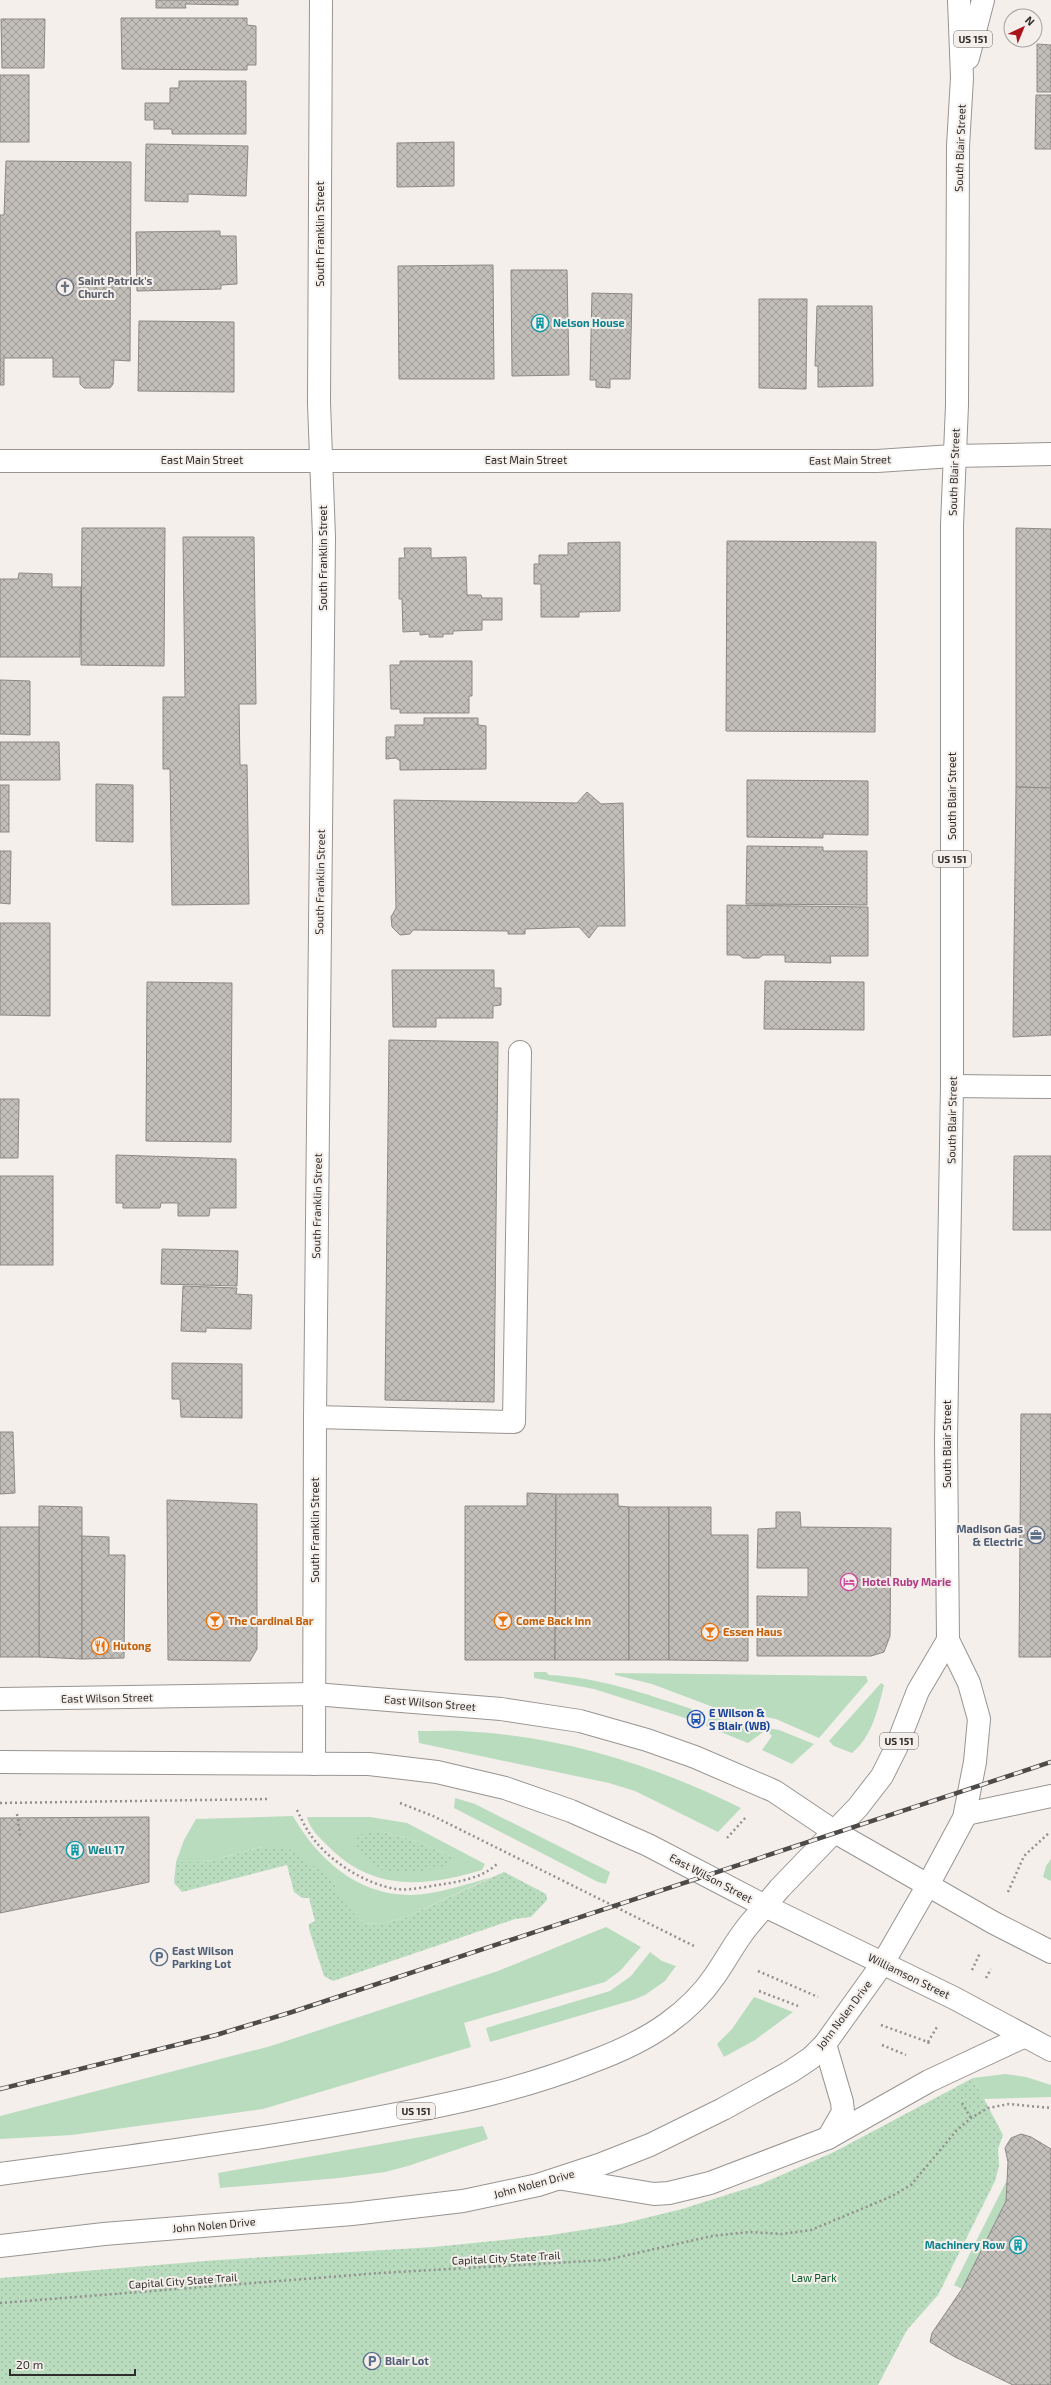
<svg xmlns="http://www.w3.org/2000/svg" width="1051" height="2385" font-family="'Exo 2',sans-serif">
<defs>
<pattern id="park-dots" width="8" height="8" patternUnits="userSpaceOnUse"><rect width="8" height="8" fill="#b9dcbe"/><path d="M2 2h.1M6 6h.1" fill="none" stroke="#9fbda3" stroke-width="1.8" stroke-linecap="round"/></pattern>
<pattern id="building-cross-hatch" width="8" height="8" patternUnits="userSpaceOnUse"><rect width="8" height="8" fill="#c2beba"/><path d="M0 0l8 8M0 8l8-8" fill="none" stroke="#9e9b97"/></pattern>
</defs>
<rect width="100%" height="100%" fill="#f4efeb"/>
<g fill="#b9dcbe" fill-rule="evenodd">
<path d="M 534,1672 L 546,1672 L 549,1675 C 598,1677 646,1694 692,1709 L 688,1719 L 594,1689 L 534,1678 Z"/>
<polygon points="615,1673 863,1676 866,1676 868,1681 819,1738 776,1719 713,1707 652,1684 615,1675"/>
<path d="M 881,1683 L 884,1685 C 878,1709 872,1737 852,1753 L 834,1746 L 829,1741 Z"/>
<polygon points="710,1715 722,1720 779,1730 814,1744 792,1764 762,1750 772,1736 766,1730 748,1743 706,1726"/>
<path d="M 418,1731 C 437,1731 457,1730 476,1732 C 569,1738 658,1767 741,1808 L 718,1832 L 635,1791 L 609,1783 L 419,1743 Z"/>
<polygon points="455,1798 475,1804 610,1872 606,1884 598,1882 454,1808"/>
<path d="M 293,1816 C 318,1860 359,1896 412,1895 C 438,1894 467,1884 492,1877 L 406,1917 L 381,1924 L 363,1923 L 339,1899 L 334,1880 L 262,1847 L 205,1862 L 176,1862 L 184,1840 L 196,1819 Z"/>
<path d="M 307,1817 L 370,1817 L 407,1823 L 485,1864 L 482,1870 C 425,1887 373,1892 328,1846 C 320,1838 309,1828 307,1817 ZM 378,1831 C 404,1836 428,1845 452,1857 Z"/>
<polygon points="1051,1859 1051,1881 1043,1877 1046,1866"/>
<polygon points="606,1927 641,1947 620,1971 605,1982 464,2023 471,2047 263,2109 72,2135 0,2139 0,2116 271,2046 498,1971"/>
<polygon points="650,1952 662,1961 676,1966 665,1981 645,1995 633,2000 490,2042 486,2028 610,1991 631,1976"/>
<polygon points="754,1997 793,2012 755,2040 724,2057 717,2044 732,2029"/>
<polygon points="1005,2074 1026,2077 1051,2085 1051,2097 984,2099 973,2078"/>
<polygon points="483,2126 488,2139 408,2166 385,2172 339,2178 220,2188 218,2173"/>
<polygon points="1007,2180 1006,2201 962,2289 954,2285"/>
</g>
<g fill="url(#park-dots)">
<path d="M 378,1831 C 404,1836 428,1845 452,1857 L 451,1863 C 437,1871 398,1875 382,1870 C 371,1868 361,1854 355,1846 L 358,1835 Z"/>
<polygon points="262,1847 289,1849 334,1880 340,1899 363,1923 381,1924 406,1917 504,1872 546,1894 547,1900 531,1917 515,1919 333,1981 324,1976 309,1929 309,1924 315,1921 309,1898 302,1898 294,1892 287,1865 182,1892 174,1883 176,1862 205,1862"/>
<polygon points="973,2078 1003,2135 998,2149 999,2166 995,2181 938,2295 907,2330 878,2385 0,2385 0,2278 218,2260 434,2247 551,2235 621,2224 682,2209 761,2184 834,2152"/>
</g>
<g fill="url(#building-cross-hatch)" stroke="#8c8985">
<polygon points="156,0 238,0 238,5 185,4 186,8 156,8"/>
<polygon points="121,18 247,18 247,25 256,26 256,65 247,65 247,70 122,69"/>
<polygon points="1,19 45,19 44,68 2,68"/>
<polygon points="1037,44 1051,45 1051,92 1037,92"/>
<rect x="0" y="75" width="29" height="67"/>
<polygon points="179,81 246,81 246,134 172,134 172,129 154,129 154,120 145,120 145,103 170,103 170,88 179,88"/>
<polygon points="1036,95 1051,95 1051,149 1035,149"/>
<polygon points="454,142 454,186 397,187 397,143"/>
<polygon points="146,144 248,146 246,196 188,194 188,202 145,201"/>
<polygon points="6,161 131,162 130,361 114,360 113,384 110,388 84,388 80,384 80,377 53,377 53,358 4,358 4,385 0,385 0,215 4,215"/>
<polygon points="220,231 220,236 236,236 237,284 221,285 221,289 137,291 136,232"/>
<polygon points="493,265 494,379 399,379 398,266"/>
<polygon points="511,270 567,270 569,375 512,376"/>
<polygon points="592,293 632,294 630,379 610,379 610,388 596,387 596,380 590,380"/>
<polygon points="759,299 807,299 806,389 759,388"/>
<polygon points="817,306 872,306 873,386 818,387 818,366 815,366"/>
<polygon points="139,321 234,322 234,392 138,391"/>
<polygon points="82,528 165,528 164,666 81,665"/>
<polygon points="1016,528 1051,529 1051,788 1016,787"/>
<polygon points="183,537 254,537 256,704 239,704 240,765 247,765 249,904 172,905 170,769 163,769 163,697 185,697"/>
<polygon points="727,541 876,542 875,732 726,731"/>
<polygon points="620,542 620,611 579,612 579,617 541,617 541,584 534,584 534,564 539,564 539,555 568,555 568,543"/>
<polygon points="404,548 431,548 431,558 466,557 467,595 481,595 482,598 502,598 502,620 482,620 482,630 453,631 453,634 443,634 443,637 429,637 429,634 420,635 420,631 403,632 402,599 399,599 399,558 405,558"/>
<polygon points="19,573 52,574 52,587 81,587 80,657 0,657 0,579 18,579"/>
<polygon points="400,661 472,661 472,696 469,696 469,713 400,713 400,709 391,709 390,665 400,665"/>
<polygon points="0,680 30,681 30,735 0,734"/>
<polygon points="424,718 478,718 478,725 486,726 486,769 400,770 400,761 396,758 386,759 386,737 395,737 395,725 424,725"/>
<polygon points="0,742 59,742 60,780 0,780"/>
<polygon points="747,780 868,781 868,835 823,834 823,838 747,837"/>
<polygon points="96,784 133,785 133,842 96,841"/>
<rect x="0" y="785" width="9" height="47"/>
<polygon points="1016,787 1051,788 1051,1035 1013,1037"/>
<polygon points="587,792 601,804 623,803 625,926 598,926 589,938 579,927 525,929 525,934 508,934 508,931 413,930 410,934 400,935 392,927 391,917 396,908 394,800 577,803"/>
<polygon points="747,846 823,847 823,851 867,851 867,905 746,904"/>
<polygon points="0,851 11,851 10,904 0,903"/>
<polygon points="727,905 868,907 868,956 830,956 831,963 785,962 785,955 763,955 759,958 743,958 739,955 727,955"/>
<polygon points="0,923 50,923 50,1016 0,1015"/>
<polygon points="392,970 494,970 494,988 501,988 501,1005 493,1006 493,1018 436,1018 436,1027 393,1027"/>
<polygon points="765,981 864,982 864,1030 764,1029"/>
<polygon points="147,982 232,983 231,1142 146,1141"/>
<polygon points="389,1040 498,1042 494,1402 385,1400"/>
<polygon points="0,1099 19,1099 18,1158 0,1158"/>
<polygon points="116,1155 236,1159 236,1208 210,1208 209,1216 178,1216 178,1203 161,1203 160,1208 123,1208 123,1203 116,1203"/>
<polygon points="1014,1156 1051,1156 1051,1230 1013,1230"/>
<rect x="0" y="1176" width="53" height="89"/>
<polygon points="162,1249 238,1251 237,1286 161,1284"/>
<polygon points="183,1286 237,1288 236,1294 252,1295 251,1329 206,1328 206,1332 181,1331"/>
<polygon points="172,1363 242,1364 242,1418 181,1417 180,1399 172,1399"/>
<polygon points="1021,1414 1051,1414 1051,1657 1019,1657"/>
<polygon points="0,1432 13,1432 15,1493 0,1494"/>
<polygon points="527,1493 556,1494 555,1660 465,1660 465,1506 527,1506"/>
<polygon points="556,1494 618,1494 618,1506 629,1507 629,1660 555,1660"/>
<polygon points="167,1500 257,1504 257,1649 250,1661 168,1660"/>
<polygon points="39,1506 82,1507 82,1659 39,1657"/>
<rect x="629" y="1507" width="40" height="153"/>
<polygon points="669,1507 711,1507 711,1535 748,1535 748,1661 669,1660"/>
<polygon points="776,1512 800,1512 801,1527 891,1528 890,1636 884,1652 871,1656 757,1656 757,1596 808,1597 808,1568 757,1568 758,1529 776,1528"/>
<rect x="0" y="1527" width="39" height="130"/>
<polygon points="82,1536 109,1537 109,1555 125,1555 124,1658 82,1659"/>
<polygon points="149,1817 149,1882 0,1913 0,1818"/>
<polygon points="1021,2134 1031,2137 1051,2149 1051,2385 1013,2385 955,2357 930,2342 932,2333 962,2289 1006,2201 1008,2162 1005,2148 1011,2138"/>
</g>
<g fill="none" stroke-linecap="round" stroke-linejoin="round">
<defs>
<g id="service">
<polyline points="315,1417 514,1422 520,1052"/>
<polyline points="966,1814 1051,1796"/>
<polyline points="825,2044 842,2102 843,2112 828,2138"/>
</g>
<g id="minor">
<polyline points="0,461 877,461 953,456 1051,454"/>
<polyline points="952,1086 1051,1087"/>
<polyline points="314,1764 315,1417 324,537 319,403 321,0"/>
</g>
<g id="tertiary">
<polyline points="0,1699 314,1694 501,1709 580,1721 647,1740 695,1757 774,1791 835,1832 994,1923 1051,1952"/>
<polyline points="0,1762 369,1764 437,1772 505,1788 571,1811 648,1845 765,1906 954,1998 1051,2050"/>
</g>
<g id="primary">
<polyline points="968,58 983,0"/>
<path d="M 0,2174 C 127,2157 255,2140 381,2117 C 453,2104 523,2089 591,2062 C 618,2052 645,2040 668,2023 C 686,2010 701,1996 714,1977 C 726,1960 735,1942 748,1926 L 780,1888 L 858,1807 L 882,1776 L 896,1748 L 918,1691 L 948,1640"/>
<polyline points="563,2179 654,2194 669,2193 710,2183 828,2138 929,2081 1023,2037"/>
<polyline points="0,2246 104,2234 352,2214 463,2201 538,2185 599,2165 650,2145 723,2109 790,2072 811,2058 825,2044 883,1963 928,1885 964,1818 975,1762 979,1719 969,1683 948,1640 946,1440 952,1086 952,525 957,405 958,146 962,78 959,0"/>
</g>
</defs>
<use href="#service" stroke="#999491" stroke-width="24"/>
<use href="#minor" stroke="#999491" stroke-width="24"/>
<use href="#tertiary" stroke="#999491" stroke-width="24"/>
<use href="#primary" stroke="#999491" stroke-width="24"/>
<g stroke="#94908e" stroke-width="2.5" stroke-dasharray="2 3" stroke-linecap="butt">
<polyline points="0,1803 270,1799"/>
<polyline points="400,1803 433,1816 694,1946"/>
<path d="M 297,1810 C 301,1818 305,1827 310,1834 C 327,1860 365,1884 396,1889 C 411,1891 429,1886 444,1884 C 463,1881 483,1877 497,1864"/>
<polyline points="17,1814 20,1835"/>
<polyline points="727,1838 747,1816"/>
<polyline points="1008,1892 1024,1856 1050,1832"/>
<polyline points="972,1970 980,1953"/>
<polyline points="758,1971 818,1997"/>
<polyline points="986,1978 991,1969"/>
<polyline points="759,1991 798,2006"/>
<polyline points="881,2025 928,2042 929,2044"/>
<polyline points="928,2042 937,2027"/>
<polyline points="882,2045 906,2055"/>
<polyline points="962,2103 971,2118"/>
<polyline points="0,2303 380,2273 606,2260 712,2236 750,2232 782,2234 811,2230 890,2197 911,2185 956,2131 971,2118 988,2108 1009,2104 1051,2108"/>
</g>
<use href="#service" stroke="#fff" stroke-width="22"/>
<use href="#minor" stroke="#fff" stroke-width="22"/>
<use href="#tertiary" stroke="#fff" stroke-width="22"/>
<use href="#primary" stroke="#fff" stroke-width="22"/>
<defs>
<polyline id="rail" points="0,2089 216,2035 292,2012 1051,1762"/>
</defs>
<use href="#rail" stroke="#4d4b49" stroke-width="4.5"/>
<use href="#rail" stroke="#f4efeb" stroke-width="3" stroke-dasharray="9" stroke-linecap="butt"/>
</g>
<defs>
<symbol id="church-ring" viewBox="-11 -11 22 22"><circle r="9.5" fill="#f4efeb" stroke="#6b7280" stroke-width="1.5"/><path d="M-1.2-6h2.4v3.5h3.3v2.4h-3.3V6h-2.4V-.1h-3.3v-2.4h3.3Z" fill="#6b7280"/></symbol>
<symbol id="building-ring" viewBox="-11 -11 22 22"><circle r="9.5" fill="#f4efeb" stroke="#0f9aa8" stroke-width="1.5"/><path d="M-4-6H4V6H1V3H-1V6H-4ZM-2.5-4.3h1.7v1.8h-1.7ZM.8-4.3h1.7v1.8H.8ZM-2.5-1h1.7V.8h-1.7ZM.8-1h1.7V.8H.8Z" fill="#0f9aa8"/></symbol>
<symbol id="office-ring" viewBox="-11 -11 22 22"><circle r="9.5" fill="#f4efeb" stroke="#5c6f8a" stroke-width="1.5"/><path d="M-6-3h4V-5.5h4V-3h4V5H-6ZM-1-4.5V-3h2v-1.5ZM-6 0V1H6V0Z" fill="#5c6f8a"/></symbol>
<symbol id="hotel-ring" viewBox="-11 -11 22 22"><circle r="9.5" fill="#f4efeb" stroke="#d1479c" stroke-width="1.5"/><path d="M-6-4.5h1.5V1H6V5H4.5V3h-9V5H-6ZM-4 0a1.8 1.8 0 1 1 3.6 0ZM.5 0V-2.5h3Q6-2.5 6 0Z" fill="#d1479c"/></symbol>
<symbol id="bar-ring" viewBox="-11 -11 22 22"><circle r="9.5" fill="#f4efeb" stroke="#e8710a" stroke-width="1.5"/><path d="M-6-5H6L.8 .8V4.5H3.5V6h-7V4.5H-.8V.8Z" fill="#e8710a"/></symbol>
<symbol id="restaurant-ring" viewBox="-11 -11 22 22"><circle r="9.5" fill="#f4efeb" stroke="#e8710a" stroke-width="1.5"/><path d="M-5-6h1v4h1v-4h1v4h1v-4h1v5L-1.5 .5V6h-2V.5L-5-1ZM5-6V6H3V1.5H1.5Q1.5-4 5-6Z" fill="#e8710a"/></symbol>
<symbol id="bus-ring" viewBox="-11 -11 22 22"><circle r="9.5" fill="#f4efeb" stroke="#1a4fb4" stroke-width="1.5"/><path d="M-5-6H5V4H4V6H2V4H-2V6H-4V4H-5ZM-3.5-4V0h7V-4ZM-3.5 1.2v1.5H-2V1.2ZM2 1.2v1.5H3.5V1.2Z" fill="#1a4fb4"/></symbol>
<symbol id="parking-ring" viewBox="-11 -11 22 22"><circle r="9.5" fill="#f4efeb" stroke="#5c6f8a" stroke-width="1.5"/><path d="M-3.5-5.5H1a3.5 3.5 0 0 1 0 7H-1V5.5H-3.5ZM-1-3.4V-.6H.8a1.4 1.4 0 0 0 0-2.8Z" fill="#5c6f8a"/></symbol>
</defs>
<g fill-rule="evenodd">
<use href="#church-ring" x="55" y="277" width="20" height="20"/>
<use href="#building-ring" x="530" y="313" width="20" height="20"/>
<use href="#office-ring" x="1026" y="1525" width="20" height="20"/>
<use href="#hotel-ring" x="839" y="1572" width="20" height="20"/>
<use href="#bar-ring" x="205" y="1611" width="20" height="20"/>
<use href="#bar-ring" x="493" y="1611" width="20" height="20"/>
<use href="#bar-ring" x="700" y="1622" width="20" height="20"/>
<use href="#restaurant-ring" x="90" y="1636" width="20" height="20"/>
<use href="#bus-ring" x="686" y="1709" width="20" height="20"/>
<use href="#building-ring" x="65" y="1840" width="20" height="20"/>
<use href="#parking-ring" x="149" y="1947" width="20" height="20"/>
<use href="#building-ring" x="1008" y="2235" width="20" height="20"/>
<use href="#parking-ring" x="362" y="2351" width="20" height="20"/>
</g>
<g text-anchor="middle" stroke-width="4" stroke-linejoin="round" paint-order="stroke">
<g fill="#f4efeb" stroke="#6a6765" stroke-width="1">
<rect x="954" y="31" width="38" height="16" rx="3"/>
<rect x="933" y="851" width="38" height="16" rx="3"/>
<rect x="880" y="1733" width="38" height="16" rx="3"/>
<rect x="397" y="2103" width="38" height="16" rx="3"/>
</g>
<g font-size="10" font-weight="bold" fill="#2f2d2c">
<text x="973" y="43">US 151</text>
<text x="952" y="863">US 151</text>
<text x="899" y="1745">US 151</text>
<text x="416" y="2115">US 151</text>
</g>
<g font-size="11" fill="#2f2d2c" stroke="#f4efeb">
<text transform="translate(960 148) rotate(-88)" y="4">South Blair Street</text>
<text transform="translate(320 234) rotate(-90)" y="4">South Franklin Street</text>
<text x="202" y="464">East Main Street</text>
<text x="526" y="464">East Main Street</text>
<text transform="translate(850 460) rotate(-1)" y="4">East Main Street</text>
<text transform="translate(954 472) rotate(-88)" y="4">South Blair Street</text>
<text transform="translate(323 558) rotate(-90)" y="4">South Franklin Street</text>
<text transform="translate(952 796) rotate(-90)" y="4">South Blair Street</text>
<text transform="translate(320 882) rotate(-89)" y="4">South Franklin Street</text>
<text transform="translate(952 1120) rotate(-89)" y="4">South Blair Street</text>
<text transform="translate(317 1206) rotate(-89)" y="4">South Franklin Street</text>
<text transform="translate(947 1444) rotate(-90)" y="4">South Blair Street</text>
<text transform="translate(315 1530) rotate(-90)" y="4">South Franklin Street</text>
<text transform="translate(107 1698) rotate(-1)" y="4">East Wilson Street</text>
<text transform="translate(430 1703) rotate(5)" y="4">East Wilson Street</text>
<text transform="translate(711 1878) rotate(28)" y="4">East Wilson Street</text>
<text transform="translate(909 1976) rotate(26)" y="4">Williamson Street</text>
<text transform="translate(844 2015) rotate(-53)" y="4">John Nolen Drive</text>
<text transform="translate(534 2184) rotate(-15)" y="4">John Nolen Drive</text>
<text transform="translate(214 2225) rotate(-5)" y="4">John Nolen Drive</text>
<text transform="translate(506 2258) rotate(-3)" y="4">Capital City State Trail</text>
<text transform="translate(183 2281) rotate(-4)" y="4">Capital City State Trail</text>
</g>
<g font-size="11" font-weight="bold" fill="#5b616d" stroke="#f4efeb" text-anchor="start">
<text x="78" y="285">Saint Patrick's<tspan x="78" dy="13">Church</tspan></text>
</g>
<g font-size="11" font-weight="bold" fill="#0d838f" stroke="#f4efeb" text-anchor="start">
<text x="553" y="327">Nelson House</text>
<text x="88" y="1854">Well 17</text>
<text x="1005" y="2249" text-anchor="end">Machinery Row</text>
</g>
<g font-size="11" font-weight="bold" fill="#4e5e75" stroke="#f4efeb" text-anchor="start">
<text x="1023" y="1533" text-anchor="end">Madison Gas<tspan x="1023" dy="13">&amp; Electric</tspan></text>
<text x="172" y="1955">East Wilson<tspan x="172" dy="13">Parking Lot</tspan></text>
<text x="385" y="2365">Blair Lot</text>
</g>
<g font-size="11" font-weight="bold" fill="#b23c85" stroke="#f4efeb" text-anchor="start">
<text x="862" y="1586">Hotel Ruby Marie</text>
</g>
<g font-size="11" font-weight="bold" fill="#c56008" stroke="#f4efeb" text-anchor="start">
<text x="228" y="1625">The Cardinal Bar</text>
<text x="516" y="1625">Come Back Inn</text>
<text x="723" y="1636">Essen Haus</text>
<text x="113" y="1650">Hutong</text>
</g>
<g font-size="11" font-weight="bold" fill="#164399" stroke="#f4efeb" text-anchor="start">
<text x="709" y="1717">E Wilson &amp;<tspan x="709" dy="13">S Blair (WB)</tspan></text>
</g>
<g font-size="11" fill="#035924" stroke="#f4efeb">
<text x="814" y="2282">Law Park</text>
</g>
</g>
<g transform="translate(1023 28) rotate(44)"><circle r="19" fill="#f4efeb" stroke="#a5a19f"/>
<path d="M0-3L7 15L0 10L-7 15Z" fill="#a9141c"/>
<text y="-6" font-size="11" font-weight="bold" text-anchor="middle" fill="#2f2d2c">N</text>
</g>
<path d="M10 2369v6h125v-6" fill="none" stroke="#2f2d2c" stroke-width="2"/>
<text x="16" y="2369" font-size="12" fill="#2f2d2c" stroke="#f4efeb" stroke-width="3" paint-order="stroke">20 m</text>
</svg>
